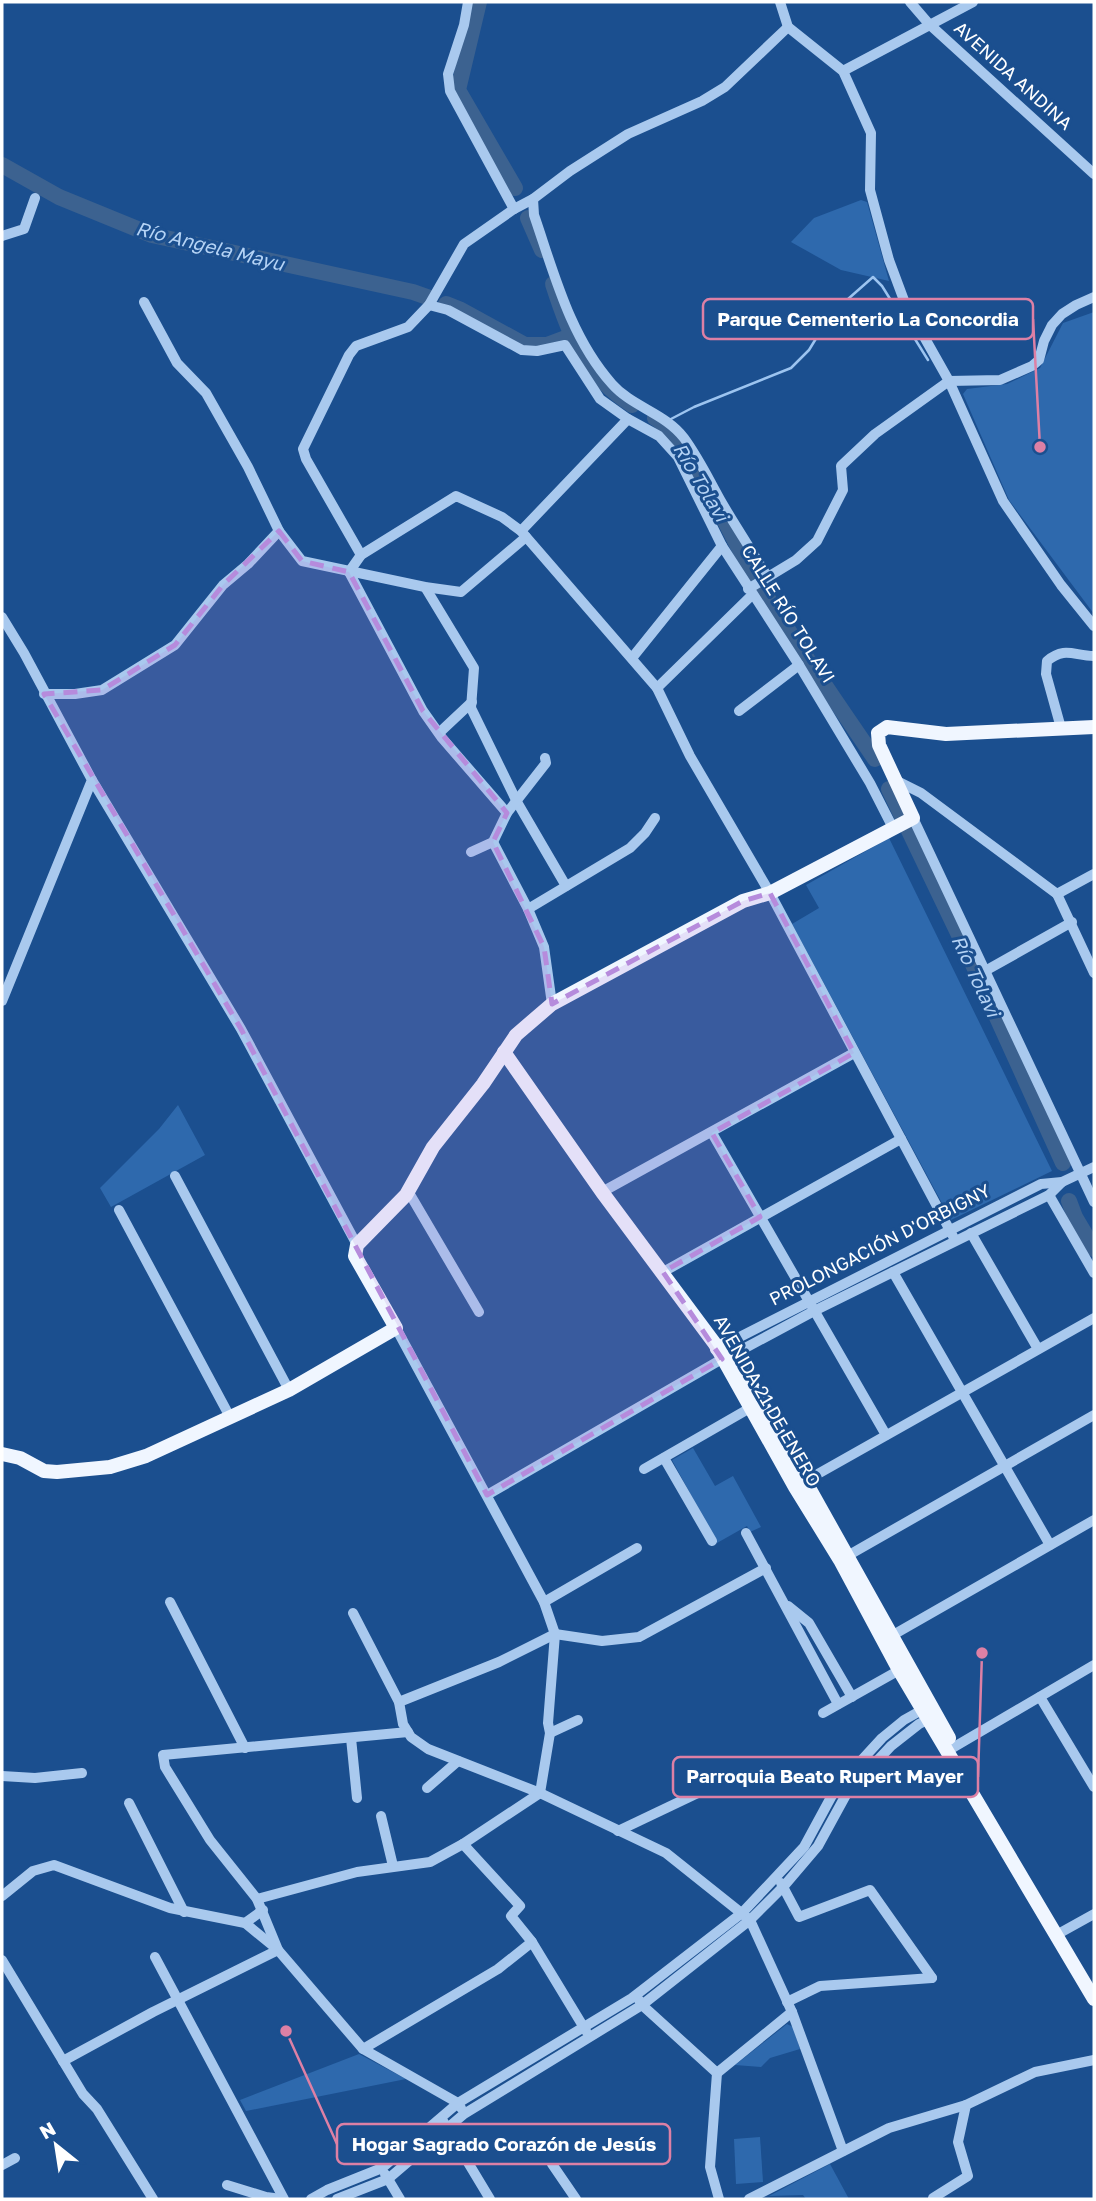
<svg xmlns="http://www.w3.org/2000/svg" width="1096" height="2201" font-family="'Golos Text',sans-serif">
<rect width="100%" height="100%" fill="#1b4f8f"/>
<g fill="#2e69ad">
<polygon points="861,200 867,202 889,281 841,270 791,242 814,218"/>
<polygon points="1094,312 1094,614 1009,500 963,394 967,389 1007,384 1040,368 1063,323"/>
<polygon points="889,838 1052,1171 951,1220 792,924 819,908 806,885"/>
<polygon points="178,1105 205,1155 111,1207 100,1188 159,1129"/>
<polygon points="693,1448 715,1486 733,1476 761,1527 750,1532 747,1526 717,1543 672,1460"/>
<polygon points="787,2024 793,2027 800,2049 770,2058 761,2067 735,2065"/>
<polygon points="359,2054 406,2079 246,2111 240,2100"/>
<polygon points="760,2137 763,2182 736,2184 734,2139"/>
<polygon points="830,2164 849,2199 806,2199 803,2195 769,2196"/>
</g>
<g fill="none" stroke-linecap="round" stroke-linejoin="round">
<polyline stroke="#9cc4f0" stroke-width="2.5" points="669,420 694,407 791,368 809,350 831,314 873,277 882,286 928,360"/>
<g stroke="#3c6290" stroke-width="16">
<polyline points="479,2 458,90 515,188"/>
<polyline points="2,165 59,197 152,235 413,292 430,298"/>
<polyline points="528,218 542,250"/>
<path d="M 553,284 C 570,337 584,374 632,405"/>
<polyline points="446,304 461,310 525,345 547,345 571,336"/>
<path d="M 655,418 C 688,438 730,534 751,571 C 789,635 833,697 875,759"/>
<polyline points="889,789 971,960 1063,1163"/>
<polyline points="1069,1201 1075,1217 1094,1249"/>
</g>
<g stroke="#a9c9ee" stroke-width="10">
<polyline points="468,2 464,25 448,74 450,91 514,209"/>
<polyline points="780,2 788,27 843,71 871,133 870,190 889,260 905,303 949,381 1003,501 1061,585 1094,626"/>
<polyline points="910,2 929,24 1094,174"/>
<polyline points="843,71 973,2"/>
<path d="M 533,199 L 534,215 C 554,273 570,337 612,384 C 632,407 665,413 684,438 C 700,460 709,480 722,503 C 736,527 752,551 767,576"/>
<polyline points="2,236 24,229 35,198"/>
<polyline points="144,302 177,363 206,393 248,467 279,531 302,561 425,587 461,592 526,537"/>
<polyline points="429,305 448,310 522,350 537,351 565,345 600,399 628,419 659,436 678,457 722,546 799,665 870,783 893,828"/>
<polyline points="521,531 628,419"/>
<polyline points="361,555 306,459 303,449 349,355 356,346 408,327 429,305 464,244 514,209 533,199 570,171 628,134 702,101 725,87 788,27"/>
<polyline points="349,572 361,555 456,496 502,517 521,531 657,688 690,756 770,893 955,1240"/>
<polyline points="349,572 423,711 442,738 507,813"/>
<polyline points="425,587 474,668 471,708 517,802 566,886"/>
<polyline points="748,589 796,560 817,541 843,490 841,466 875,434 949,381 1000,380 1032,366 1039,360 1044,341 1052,325 1062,314 1076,305 1094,297"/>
<polyline points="2,617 24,653 92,780 2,1001"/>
<polyline points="632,658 722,546"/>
<polyline points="657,688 752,595"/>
<polyline points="44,694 75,694 102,690 175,645 223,585 248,564 279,531"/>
<polyline points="739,711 799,665"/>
<path d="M 1061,728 L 1046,674 L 1047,661 C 1065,646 1074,656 1094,656"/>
<polyline points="439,733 472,702"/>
<polyline points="92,780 241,1029 357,1245"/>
<polyline points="895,780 921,793 1057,894 1094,874"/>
<polyline points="913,818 1094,1202"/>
<polyline points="493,842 528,909 544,947 552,1004"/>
<polyline points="471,852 493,842 507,813 546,763 545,758"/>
<polyline points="1057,894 1094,973"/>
<polyline points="528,909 630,848 645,833 655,818"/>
<polyline points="985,971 1072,922"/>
<polyline points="712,1133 886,1435"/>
<polyline points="175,1176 289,1390"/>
<polyline points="408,1191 479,1312"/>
<polyline points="602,1192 854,1053"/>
<polyline points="1049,1195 1094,1273"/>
<polyline points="119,1210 230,1417"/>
<polyline points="971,1233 1038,1349"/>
<polyline points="663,1272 901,1139"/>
<polyline points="893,1272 1050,1545"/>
<polyline points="728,1343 1041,1184 1062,1182 1094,1167"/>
<polyline points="734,1354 814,1311 1049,1195 1062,1182"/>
<polyline points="664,1458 712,1541"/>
<polyline points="644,1469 750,1408"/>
<polyline points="800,1484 1094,1318"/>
<polyline points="487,1495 722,1359"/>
<polyline points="746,1533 838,1704"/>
<polyline points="842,1559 1094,1415"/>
<polyline points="170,1602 245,1748"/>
<polyline points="544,1602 637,1548"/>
<polyline points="788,1606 809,1623 852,1697"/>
<polyline points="353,1613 399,1702 403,1724 411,1737 428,1749 540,1793 666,1853 750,1920 792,2012 843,2151"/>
<polyline points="886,1639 1094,1520"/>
<polyline points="1040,1697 1094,1787"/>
<polyline points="399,1702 499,1662 555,1634 602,1641 639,1637 766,1568"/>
<polyline points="823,1713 903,1668"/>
<polyline points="550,1733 578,1720"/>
<polyline points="351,1738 357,1798"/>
<polyline points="949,1750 1094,1665"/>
<polyline points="2,1776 35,1778 82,1773"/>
<polyline points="427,1788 458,1761"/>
<polyline points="129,1803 184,1912"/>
<polyline points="381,1816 393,1866"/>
<polyline points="618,1831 744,1771"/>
<polyline points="463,1844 520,1906 511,1916 532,1942 586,2031"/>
<polyline points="781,1883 799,1917 870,1890 932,1978"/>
<polyline points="2,1896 33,1871 54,1865 170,1908 245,1923 263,1910"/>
<polyline points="257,1899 357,1872 430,1862 463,1844 540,1793 550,1733 548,1723 555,1634 544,1602 396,1328"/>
<polyline points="245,1923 278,1950 363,2049 458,2103 461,2108"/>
<polyline points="1058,1934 1094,1914"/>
<polyline points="155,1957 284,2199"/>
<polyline points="2,1960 83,2094 97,2109 153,2199"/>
<polyline points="639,2000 642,2005 717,2073 710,2167 719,2199"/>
<polyline points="787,2002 820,1986 932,1978"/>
<polyline points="363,2049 498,1969 532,1942"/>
<polyline points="63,2061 153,2012 278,1950 257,1899 210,1840 165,1767 163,1755 408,1732"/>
<polyline points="717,2073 792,2012"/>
<polyline points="443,2121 490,2199"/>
<polyline points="552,2164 576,2199"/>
<polyline points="2,2165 15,2158"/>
<polyline points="385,2174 400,2199"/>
<polyline points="227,2185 266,2197 281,2199"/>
<polyline points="933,2198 968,2176 958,2142 966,2105"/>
<polyline points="311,2199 327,2190 382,2168 458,2103 632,1998 742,1913 804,1847 836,1788 882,1738 904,1720 929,1706"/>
<polyline points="337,2199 388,2179 464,2114 642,2005 750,1920 784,1886 818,1846 847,1793 891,1746 919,1724 935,1716"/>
<polyline points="749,2199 889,2128 966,2105 1035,2072 1094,2060"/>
</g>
<g stroke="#f0f6ff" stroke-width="14">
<polyline points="504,1052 602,1192 715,1344 795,1487 840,1560 899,1670 1094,1999"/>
<polyline points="717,1349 728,1343 949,1738"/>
<polyline points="2,1454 20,1458 44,1471 57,1472 110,1467 146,1456 289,1390 396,1328 355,1256 357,1245 406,1195 433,1147 483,1084 516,1035 552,1004 743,901 770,893 913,818 879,745 878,733 887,727 946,734 1094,727"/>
</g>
</g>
<path fill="#b68bdc" fill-opacity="0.2" stroke="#b68bdc" stroke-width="5" stroke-dasharray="14 9" stroke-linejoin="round" d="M 279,531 L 302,561 L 349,572 L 423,711 L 507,813 L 493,842 L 544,947 L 552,1004 L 743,901 L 770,893 L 854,1053 L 712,1133 L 760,1217 L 663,1272 L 722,1359 L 487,1495 L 241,1029 L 44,694 L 102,690 L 175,645 L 223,585 Z"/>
<g text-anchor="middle" stroke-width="6" stroke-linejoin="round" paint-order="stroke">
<g font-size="18" fill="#fff" stroke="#1b4f8f">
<text transform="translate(1013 76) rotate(42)" y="6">AVENIDA ANDINA</text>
<text transform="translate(788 614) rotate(58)" y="6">CALLE RÍO TOLAVI</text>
<text transform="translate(880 1245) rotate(-27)" y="6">PROLONGACIÓN D'ORBIGNY</text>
<text transform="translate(767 1401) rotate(60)" y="6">AVENIDA 21 DE ENERO</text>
</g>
<g font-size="19" font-style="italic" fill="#b5d3f5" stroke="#1b4f8f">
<text transform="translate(210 246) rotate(14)" y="7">Río Angela Mayu</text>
<text transform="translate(701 482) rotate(59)" y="7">Río Tolavi</text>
<text transform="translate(976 976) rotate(65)" y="7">Río Tolavi</text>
</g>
</g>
<path fill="none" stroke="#dd80a5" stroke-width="2.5" d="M1040 447L1033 319M982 1653L978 1777M286 2031L337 2144"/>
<g fill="#dd80a5" stroke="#1b4f8f" stroke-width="2.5">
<circle cx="1040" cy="447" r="7"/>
<circle cx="982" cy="1653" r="7"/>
<circle cx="286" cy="2031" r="7"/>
</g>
<g fill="#1b4f8f" stroke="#dd80a5" stroke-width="2.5">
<rect x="703" y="299" width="330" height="40" rx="7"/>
<rect x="673" y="1757" width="305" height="40" rx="7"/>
<rect x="337" y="2124" width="333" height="40" rx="7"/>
</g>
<g font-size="19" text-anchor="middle" font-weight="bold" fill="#fff">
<text x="868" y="326">Parque Cementerio La Concordia</text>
<text x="825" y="1783">Parroquia Beato Rupert Mayer</text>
<text x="504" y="2151">Hogar Sagrado Corazón de Jesús</text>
</g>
<rect width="1096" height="2201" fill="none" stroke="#ffffff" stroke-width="7"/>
<g transform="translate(56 2145) rotate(330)" stroke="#1b4f8f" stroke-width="5" paint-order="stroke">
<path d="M0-5L12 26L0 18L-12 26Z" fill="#ffffff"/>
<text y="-10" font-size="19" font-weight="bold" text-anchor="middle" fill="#ffffff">N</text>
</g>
</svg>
